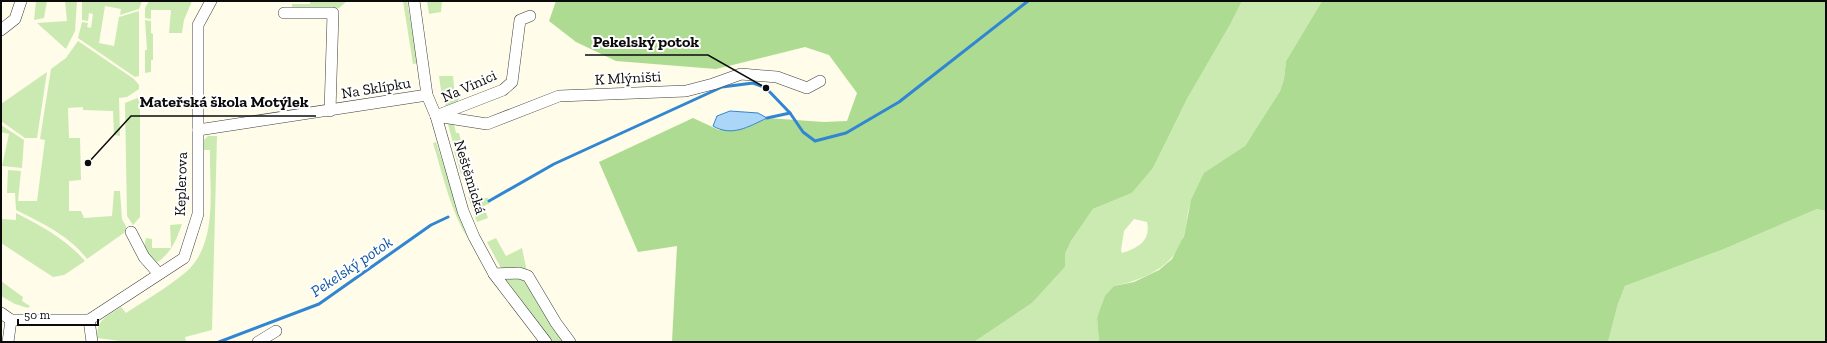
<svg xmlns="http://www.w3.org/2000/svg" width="1827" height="343" font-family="'Zilla Slab',serif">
<rect width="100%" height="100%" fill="#fffce9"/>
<g fill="#cbeab2" fill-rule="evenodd">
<polygon points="36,1 47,1 44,18 34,20"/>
<polygon points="65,1 77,1 75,31 66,49 37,23 67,21"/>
<polygon points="82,1 142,1 139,9 120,15 121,9 105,6 99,43 114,46 119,17 139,11 139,76 135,77 78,38 82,22 88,23 87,27 91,28 93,14 89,13 88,21 82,20"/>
<polygon points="149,1 192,1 184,20 182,33 169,33 171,10 151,10 151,19 145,18 145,8"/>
<polygon points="310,1 347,1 339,8 334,9 292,10 292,4 310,4"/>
<polygon points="403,1 407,1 418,63 413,64"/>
<polygon points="427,1 442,1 441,12 429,14"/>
<path d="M 1242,1 L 1322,1 L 1286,61 L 1284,79 L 1280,91 L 1245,146 L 1237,152 C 1229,161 1193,194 1191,202 C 1187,212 1187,224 1184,235 C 1175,267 1143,280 1114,286 L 1097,318 L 1099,342 L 974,342 L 1032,303 L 1065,267 L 1065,254 L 1071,241 L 1093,209 L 1132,193 L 1153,168 L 1187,99 L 1231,23 ZM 1134,219 L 1147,222 C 1151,240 1139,248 1122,253 L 1121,250 L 1124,231 Z"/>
<polygon points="145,20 151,21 151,33 153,34 153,60 151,60 151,72 145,73 145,50 147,50"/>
<path d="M 78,41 L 134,79 L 139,85 L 139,89 L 127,97 L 119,98 L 120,136 L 114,135 L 113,111 L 83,110 L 83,107 L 68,108 L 69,138 L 80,138 L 81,180 L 69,181 L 69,211 L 81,211 L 84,218 L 112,216 L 114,191 L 120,191 L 122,219 L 128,230 L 87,259 C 70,236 42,223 16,210 L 15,193 L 7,193 L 8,170 L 21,171 L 18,201 L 37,201 L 45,140 L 40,139 L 51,69 L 66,58 Z"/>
<polygon points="47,72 37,138 25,138 1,121 1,104"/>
<polygon points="439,76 453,76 454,87 459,99 457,102 446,106 442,97"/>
<polygon points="140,97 140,217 133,225 127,216 125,103"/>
<polygon points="451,123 454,124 456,133 459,133 462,145 454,147 448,124"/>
<polygon points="1,125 24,140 22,168 2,166 9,134 1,132"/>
<path d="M 208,136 L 217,136 L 212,330 L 185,337 L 186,342 L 128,342 L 97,338 C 97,319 106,317 121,307 L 126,313 C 146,300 168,287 186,272 C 219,243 209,188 210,150 L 201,150 L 203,141 Z"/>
<path d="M 436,142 L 458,209 L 475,249 C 452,218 444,179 433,143 Z"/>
<polygon points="463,148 469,172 461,174 454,151"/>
<polygon points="468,197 488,198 490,203 484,206 488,218 477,222"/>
<polygon points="1817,209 1826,211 1826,342 1608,342 1618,304 1625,286 1724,249"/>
<path d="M 16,213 C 41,226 66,239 85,261 L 64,275 L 53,277 L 1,243 L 1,219 L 16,220 Z"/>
<path d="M 182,224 C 176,241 172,251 158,262 L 148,257 L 143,251 L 146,238 L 152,239 L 152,248 L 171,248 L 170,225 Z"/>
<polygon points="496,238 506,256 522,248 527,272 502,270 487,242"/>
<polygon points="506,277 526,278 566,342 552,342 505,280"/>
<polygon points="1,281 23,297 22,301 30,306 28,308 15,304 1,296"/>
</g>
<g fill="#addb91">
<polygon points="556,1 1242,1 1231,23 1187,99 1153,168 1132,193 1093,209 1071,241 1065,254 1065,267 1032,303 974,342 672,342 677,246 638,252 599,162 693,118 719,130 746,128 767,118 824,122 847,121 857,93 829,55 805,47 716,69 616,61 576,42 549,21"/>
<polygon points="1322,1 1826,1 1826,211 1817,209 1724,249 1625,286 1618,304 1608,342 1099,342 1097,318 1105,296 1114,286 1134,282 1159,270 1172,259 1184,236 1191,200 1204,173 1245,146 1280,91 1284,79 1286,61"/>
</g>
<path fill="#acd6f8" stroke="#3086d2" d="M 730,111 L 758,113 L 767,118 C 748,127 732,137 713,126 L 717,116 Z"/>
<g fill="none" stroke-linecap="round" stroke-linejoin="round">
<g stroke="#3086d2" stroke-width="3">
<polyline points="767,118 790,113"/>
<polyline points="489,201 554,164 722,87 753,83 766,88 790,113 803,132 815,141 846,133 899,102 1028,1"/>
<polyline points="219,342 319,304 431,225 448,217"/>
</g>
<defs>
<g id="street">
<polyline points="414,1 427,95 436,116 463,211 474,237 494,274 546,342"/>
<polyline points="284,13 333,13 330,111"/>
<polyline points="1,30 15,19 21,1"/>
<polyline points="436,116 487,124 559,96 686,91 713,84 741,74 777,77 807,88 820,81"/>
<polyline points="436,116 503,90 512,82 520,20 530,16"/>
<polyline points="198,130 427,95"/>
<polyline points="131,232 144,257 159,274"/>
<polyline points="494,274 519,273 528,276 556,323 570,342"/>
<polyline points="1,313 11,320 89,320 184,258 198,214 198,25 211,1"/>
<polyline points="89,320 92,342"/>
<polyline points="8,342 11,320"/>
<polyline points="258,342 276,331"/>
</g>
</defs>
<use href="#street" stroke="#3e3e3e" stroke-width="12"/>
<use href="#street" stroke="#fff" stroke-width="11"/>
</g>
<g text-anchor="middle" stroke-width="4" stroke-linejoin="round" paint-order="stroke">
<g font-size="15" fill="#0b0b0b" stroke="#fff">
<text transform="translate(628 78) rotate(-3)" y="5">K Mlýništi</text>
<text transform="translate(469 86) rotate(-24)" y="5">Na Vinici</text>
<text transform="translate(376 88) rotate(-9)" y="5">Na Sklípku</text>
<text transform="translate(470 177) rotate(73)" y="5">Neštěmická</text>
<text transform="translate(181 184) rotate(-88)" y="5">Keplerova</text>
</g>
<g font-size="16" font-style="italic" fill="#1157a0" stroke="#fff">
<text transform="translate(351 266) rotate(-34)" y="6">Pekelský potok</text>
</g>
</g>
<path fill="none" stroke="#0b0b0b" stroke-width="1.5" d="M766 88L708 55H585M88 163L131 116H316"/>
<g fill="#0b0b0b" stroke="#fff" stroke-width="1.5">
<circle cx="766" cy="88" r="4"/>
<circle cx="88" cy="163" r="4"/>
</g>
<g font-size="16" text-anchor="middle" font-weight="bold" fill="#0b0b0b" stroke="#fff" stroke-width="4" stroke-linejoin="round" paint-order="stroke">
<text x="646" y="47">Pekelský potok</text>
<text x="224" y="107">Mateřská škola Motýlek</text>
</g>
<rect width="1827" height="343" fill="none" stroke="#0b0b0b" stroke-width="4"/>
<path d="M18 319v6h80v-6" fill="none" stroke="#0b0b0b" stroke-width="2"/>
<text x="24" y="319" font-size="12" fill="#0b0b0b" stroke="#ffffff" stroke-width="3" paint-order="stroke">50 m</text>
</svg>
